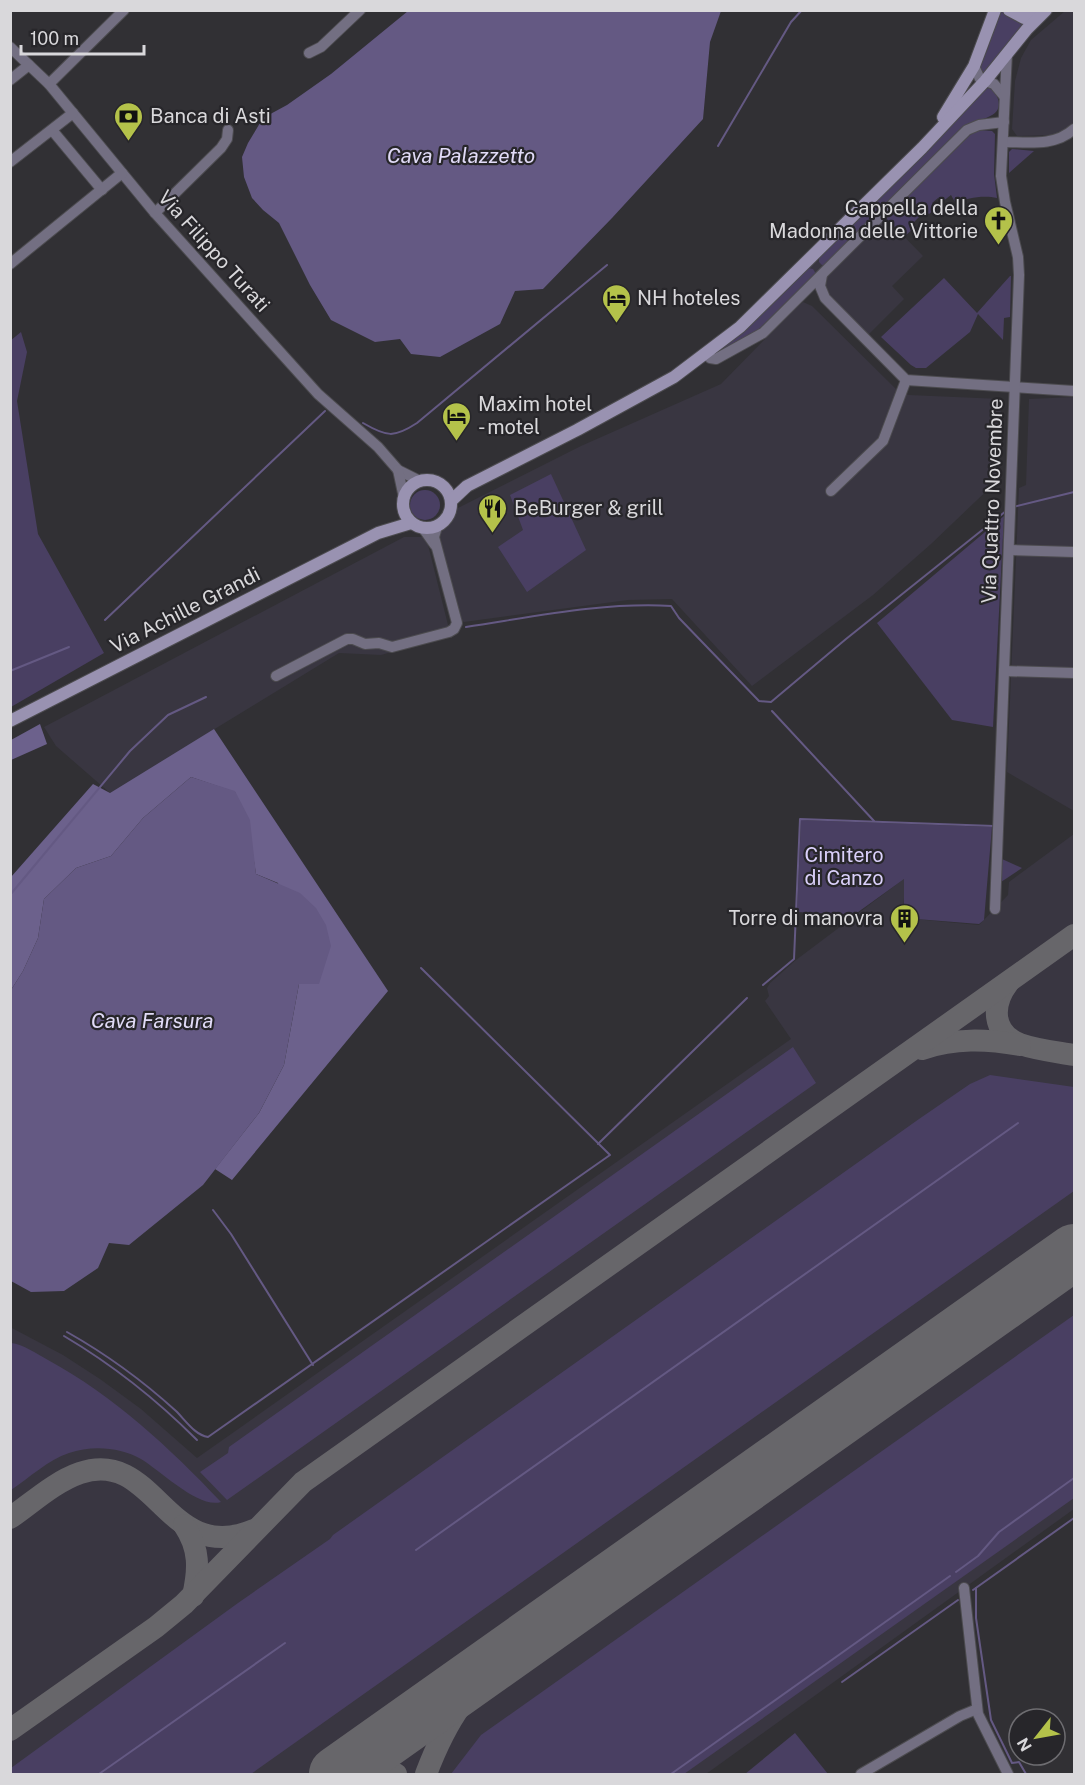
<svg xmlns="http://www.w3.org/2000/svg" width="1085" height="1785" font-family="'Public Sans',sans-serif">
<rect width="100%" height="100%" fill="#313034"/>
<g fill="#393641">
<polygon points="1065,11 1074,11 1074,122 1066,129 1053,135 1017,136 1012,129 1015,81 1021,58 1031,40"/>
<polygon points="886,218 923,256 892,286 904,299 866,337 801,271"/>
<polygon points="803,302 812,306 898,391 909,395 1001,399 999,479 931,544 873,595 752,686 672,599 628,600 464,622 460,619 437,541 440,531 453,520 456,509 581,446 721,384 767,337 769,332"/>
<polygon points="1074,397 1074,811 1007,772 1019,488 1026,485 1029,399"/>
<polygon points="404,537 423,537 428,545 448,625 440,638 381,655 339,653 110,793 56,746 44,727"/>
<polygon points="1074,834 1074,1509 706,1774 11,1774 10,1327 63,1355 100,1379 141,1409 197,1458 791,1039 765,1001 769,996 767,988 770,983 796,960 905,878 903,918 979,925 1008,895 1009,882"/>
</g>
<g fill="#493f62">
<polygon points="1000,11 1004,11 1013,19 1025,23 983,74 979,69 988,48"/>
<path d="M 989,88 C 994,91 996,93 998,99 C 1004,119 976,118 965,127 L 825,265 L 822,265 L 819,262 L 819,257 L 984,89 Z"/>
<path d="M 979,130 L 992,131 L 995,134 L 994,174 L 997,198 C 985,195 967,197 956,204 L 951,195 L 942,202 L 938,198 L 932,203 L 936,208 L 929,214 L 925,211 L 913,223 L 916,226 L 904,237 L 886,218 L 970,135 Z"/>
<polygon points="1012,149 1034,151 1009,173 1009,152"/>
<polygon points="808,268 813,269 816,274 756,332 723,353 720,349"/>
<polygon points="1010,276 1011,276 1010,317 1004,318 1003,340 978,314 970,332 926,368 916,368 911,365 881,337 944,278 977,313"/>
<polygon points="21,332 27,352 17,401 38,534 104,653 11,707 10,341"/>
<polygon points="551,474 586,550 527,592 498,547 523,530 510,495"/>
<circle cx="425" cy="505" r="15"/>
<polygon points="1004,516 993,727 952,720 877,623"/>
<polygon points="801,820 992,827 984,920 979,924 904,918 904,879 854,915 797,912"/>
<polygon points="1002,859 1022,868 1001,882"/>
<polygon points="793,1047 816,1083 227,1500 200,1472 228,1453 229,1447"/>
<polygon points="990,1075 1074,1087 1074,1191 251,1774 11,1774 11,1768 238,1603 330,1539 333,1535 919,1119 970,1084"/>
<polygon points="1074,1315 1074,1498 684,1774 451,1774 481,1735"/>
<path d="M 11,1343 C 23,1344 37,1354 48,1360 C 114,1396 170,1448 221,1502 C 199,1509 161,1471 141,1459 C 120,1447 92,1445 69,1453 C 48,1460 29,1478 11,1490 Z"/>
<polygon points="795,1733 828,1774 745,1774"/>
</g>
<g fill="#6c618c">
<polygon points="40,724 47,744 11,760 11,740"/>
<polygon points="214,729 388,991 232,1180 215,1169 259,1113 284,1065 299,984 278,883 256,874 252,848 235,792 191,777 143,818 111,856 76,868 44,899 38,938 23,971 11,990 11,877 93,784 110,793"/>
</g>
<g fill="#645983">
<polygon points="408,11 721,11 710,42 703,119 612,218 543,289 515,291 500,324 440,357 411,354 400,339 375,342 331,320 310,285 279,223 263,210 252,198 244,177 242,157 248,143 263,118 287,105 331,74"/>
<polygon points="191,777 235,791 250,820 256,874 300,893 316,908 326,925 331,946 319,984 299,984 284,1065 259,1113 203,1185 129,1245 109,1243 98,1268 64,1291 31,1292 11,1281 11,990 23,971 38,938 44,899 76,868 111,856 143,818"/>
</g>
<g fill="none" stroke-linecap="round" stroke-linejoin="round">
<g stroke="#645983" stroke-width="2">
<polyline points="718,146 791,22 802,10"/>
<path d="M 363,423 C 387,437 394,438 417,423 L 607,265"/>
<polyline points="1013,507 1074,492"/>
<polyline points="105,620 325,411"/>
<path d="M 466,627 C 533,617 603,602 671,606 L 679,618 L 759,701 L 771,702 L 846,639 L 1006,511"/>
<polyline points="10,671 69,647"/>
<polyline points="772,711 874,821"/>
<polyline points="10,895 130,751 168,715 206,697"/>
<polyline points="763,985 794,959 800,819 994,826"/>
<polyline points="598,1144 747,998"/>
<polyline points="213,1210 231,1234 313,1365"/>
<path d="M 67,1332 C 106,1354 143,1381 176,1411 C 186,1421 195,1435 208,1437 L 610,1155 L 421,968"/>
<path d="M 64,1336 C 113,1365 156,1399 197,1440"/>
<polyline points="416,1550 1018,1123"/>
<polyline points="956,1572 978,1556 999,1532 1074,1478"/>
<polyline points="976,1588 976,1618 991,1720 1012,1763 1019,1762 1026,1774"/>
<polyline points="973,1590 1074,1518"/>
<polyline points="842,1682 958,1600"/>
<polyline points="99,1774 285,1643"/>
<polyline points="671,1774 950,1576"/>
</g>
<g stroke="#67666a" stroke-width="22">
<path d="M 1008,983 C 992,1004 991,1033 1020,1044 C 1037,1050 1057,1052 1074,1055"/>
<path d="M 922,1049 C 955,1038 986,1039 1020,1045"/>
<path d="M 10,1518 C 32,1503 54,1482 80,1473 C 156,1447 166,1567 254,1530"/>
<path d="M 184,1525 C 200,1549 199,1569 193,1596"/>
<polyline points="10,1730 156,1627 184,1604 303,1482 1074,935"/>
<path d="M 338,1774 C 358,1762 376,1764 396,1774"/>
<path d="M 426,1774 C 448,1716 469,1688 516,1648"/>
</g>
<polyline stroke="#67666a" stroke-width="56" points="337,1774 1074,1252"/>
<defs>
<g id="minor">
<polyline points="10,47 49,84 155,213 318,394 378,447 398,470 420,481"/>
<polyline points="309,53 321,47 360,10"/>
<polyline points="974,66 980,79 994,84 1004,96"/>
<polyline points="10,80 29,65"/>
<polyline points="49,84 124,10"/>
<polyline points="52,130 102,190"/>
<path d="M 1003,142 C 1028,142 1054,147 1074,129"/>
<polyline points="10,162 73,113"/>
<polyline points="155,213 221,148 227,139 228,130"/>
<polyline points="10,264 122,173"/>
<polyline points="822,275 820,286 825,298 906,380 1074,391"/>
<polyline points="706,354 710,358 716,359 763,333 967,130 979,125 1004,122"/>
<polyline points="398,470 404,498"/>
<polyline points="831,491 883,441 906,380"/>
<polyline points="423,528 435,545"/>
<polyline points="1009,550 1074,552"/>
<polyline points="1004,671 1074,673"/>
<polyline points="276,676 347,639 353,639 365,644 379,643 392,647 449,632 454,629 457,623 434,537 437,527"/>
<polyline points="995,909 1019,275 1018,257 1005,202 1001,176 1007,53"/>
<polyline points="964,1588 978,1714 1008,1774"/>
<polyline points="861,1774 960,1716 977,1709"/>
</g>
<g id="secondary">
<polyline points="1009,10 1024,18 1040,15"/>
<polyline points="943,117 974,66 995,10"/>
<circle cx="427" cy="504" r="24"/>
<polyline points="451,501 467,486 577,430 674,377 740,327 922,148 985,81 1027,29 1046,10"/>
<polyline points="10,721 378,533 411,523"/>
</g>
</defs>
<use href="#minor" stroke="#4c4b4f" stroke-width="12"/>
<use href="#secondary" stroke="#4c4b4f" stroke-width="14"/>
<use href="#minor" stroke="#736f82" stroke-width="10"/>
<use href="#secondary" stroke="#9992b1" stroke-width="12"/>
</g>
<defs>
<symbol id="bank-pin" viewBox="-11 -11 22 30"><path d="M0 17L-7.5 6A9.5 9.5 0 1 1 7.5 6Z" fill="#b4c24a" stroke="#27262a"/><path d="M-6-4H6V4H-6ZM0-2.3a2.3 2.3 0 1 0 0 4.6a2.3 2.3 0 1 0 0-4.6Z" fill="#111"/></symbol>
<symbol id="church-pin" viewBox="-11 -11 22 30"><path d="M0 17L-7.5 6A9.5 9.5 0 1 1 7.5 6Z" fill="#b4c24a" stroke="#27262a"/><path d="M-1.2-6h2.4v3.5h3.3v2.4h-3.3V6h-2.4V-.1h-3.3v-2.4h3.3Z" fill="#111"/></symbol>
<symbol id="hotel-pin" viewBox="-11 -11 22 30"><path d="M0 17L-7.5 6A9.5 9.5 0 1 1 7.5 6Z" fill="#b4c24a" stroke="#27262a"/><path d="M-6-4.5h1.5V1H6V5H4.5V3h-9V5H-6ZM-4 0a1.8 1.8 0 1 1 3.6 0ZM.5 0V-2.5h3Q6-2.5 6 0Z" fill="#111"/></symbol>
<symbol id="restaurant-pin" viewBox="-11 -11 22 30"><path d="M0 17L-7.5 6A9.5 9.5 0 1 1 7.5 6Z" fill="#b4c24a" stroke="#27262a"/><path d="M-5-6h1v4h1v-4h1v4h1v-4h1v5L-1.5 .5V6h-2V.5L-5-1ZM5-6V6H3V1.5H1.5Q1.5-4 5-6Z" fill="#111"/></symbol>
<symbol id="building-pin" viewBox="-11 -11 22 30"><path d="M0 17L-7.5 6A9.5 9.5 0 1 1 7.5 6Z" fill="#b4c24a" stroke="#27262a"/><path d="M-4-6H4V6H1V3H-1V6H-4ZM-2.5-4.3h1.7v1.8h-1.7ZM.8-4.3h1.7v1.8H.8ZM-2.5-1h1.7V.8h-1.7ZM.8-1h1.7V.8H.8Z" fill="#111"/></symbol>
</defs>
<g fill-rule="evenodd">
<use href="#bank-pin" x="112" y="100" width="33" height="45"/>
<use href="#church-pin" x="982" y="204" width="33" height="45"/>
<use href="#hotel-pin" x="600" y="282" width="33" height="45"/>
<use href="#hotel-pin" x="440" y="400" width="33" height="45"/>
<use href="#restaurant-pin" x="476" y="492" width="33" height="45"/>
<use href="#building-pin" x="888" y="902" width="33" height="45"/>
</g>
<g text-anchor="middle" stroke-width="4.5" stroke-linejoin="round" paint-order="stroke">
<g font-size="20" fill="#d9d8db" stroke="#27262a" text-anchor="start">
<text x="150" y="123">Banca di Asti</text>
<text x="978" y="215" text-anchor="end">Cappella della<tspan x="978" dy="23">Madonna delle Vittorie</tspan></text>
<text x="637" y="305">NH hoteles</text>
<text x="478" y="411">Maxim hotel<tspan x="478" dy="23">- motel</tspan></text>
<text x="514" y="515">BeBurger &amp; grill</text>
<text x="883" y="925" text-anchor="end">Torre di manovra</text>
</g>
<g font-size="20" fill="#d9d8db" stroke="#27262a">
<text transform="translate(214 251) rotate(48)" y="7">Via Filippo Turati</text>
<text transform="translate(992 501) rotate(-88)" y="7">Via Quattro Novembre</text>
<text transform="translate(185 610) rotate(-27)" y="7">Via Achille Grandi</text>
</g>
<g font-size="20" fill="#dad0fa" stroke="#27262a">
<text x="844" y="862">Cimitero<tspan x="844" dy="23">di Canzo</tspan></text>
</g>
<g font-size="21" font-style="italic" fill="#e1dbf7" stroke="#27262a">
<text x="461" y="163">Cava Palazzetto</text>
<text x="152" y="1028">Cava Farsura</text>
</g>
</g>
<rect width="1085" height="1785" fill="none" stroke="#d9d8db" stroke-width="24"/>
<g transform="translate(1037 1737) rotate(239)"><circle r="28" fill="#27262a" stroke="#6e6d71" stroke-width="1.5"/>
<path d="M0-4.5L10 22L0 15L-10 22Z" fill="#b4c24a"/>
<text y="-9" font-size="16" font-weight="bold" text-anchor="middle" fill="#d9d8db">N</text>
</g>
<path d="M21 45v9h123v-9" fill="none" stroke="#d9d8db" stroke-width="3"/>
<text x="30" y="45" font-size="18" fill="#d9d8db" stroke="#27262a" stroke-width="4.5" paint-order="stroke">100 m</text>
</svg>
